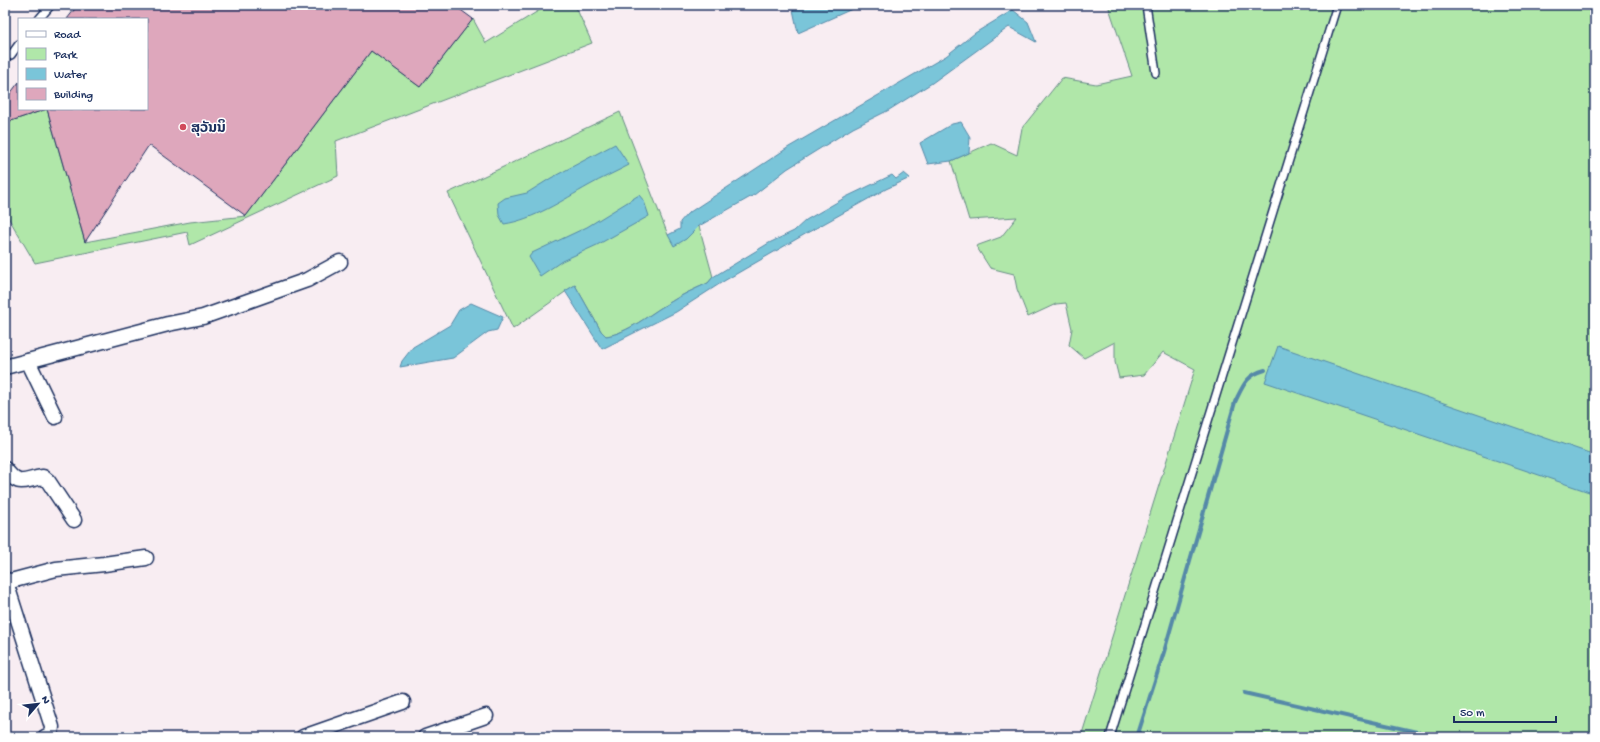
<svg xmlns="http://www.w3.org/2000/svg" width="1600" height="742" font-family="'Gochi Hand','Noto Sans Lao',sans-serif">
<rect width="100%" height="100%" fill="#f8edf2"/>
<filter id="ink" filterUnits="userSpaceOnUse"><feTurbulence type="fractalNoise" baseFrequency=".025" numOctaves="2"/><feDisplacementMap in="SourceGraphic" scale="8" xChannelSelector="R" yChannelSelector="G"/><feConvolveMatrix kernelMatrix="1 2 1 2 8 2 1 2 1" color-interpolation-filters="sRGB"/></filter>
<g filter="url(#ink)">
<g fill="#b0e7a9" stroke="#668b84">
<polygon points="548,5 575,5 592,43 336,141 338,176 190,245 187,232 35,263 5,212 5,123 47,109 85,242 190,222 246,216 371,51 420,87 473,19 486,43"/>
<polygon points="1108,5 1595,5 1595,737 1081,737 1195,369 1163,352 1144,375 1119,378 1115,362 1115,342 1084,358 1069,345 1072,329 1066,303 1056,304 1028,317 1017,289 1014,274 990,268 976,246 1001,237 1017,217 969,220 951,161 991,143 1017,155 1022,128 1062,78 1096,84 1132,76"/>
<path d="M 620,112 L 668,235 L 686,239 L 699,226 L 713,277 L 708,283 C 695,289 681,295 669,303 C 649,314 629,333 606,336 L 601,331 L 575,285 L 513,329 L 448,193 Z"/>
</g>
<g fill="#7ac5d9" stroke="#5489a8">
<polygon points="792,5 861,5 798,33"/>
<polygon points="1013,10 1028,22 1036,42 1009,27 932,83 889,110 853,128 787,169 754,195 699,226 686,239 674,246 668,235 680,229 680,222 687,214 789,147 946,56 975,33"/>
<polygon points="961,122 970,137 969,153 951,161 928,164 920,143 952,124"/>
<path d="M 615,144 L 629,165 C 616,172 602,178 588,186 C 563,200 533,220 504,224 L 499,215 L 498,203 L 505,198 L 527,193 L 551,178 Z"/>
<path d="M 904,173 L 910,178 L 886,189 L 807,233 L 724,281 L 676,312 L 602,349 L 565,291 L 575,285 L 601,331 L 606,336 C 629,333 649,314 669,303 C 681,295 695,289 708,283 L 713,277 L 769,243 L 794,231 L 806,220 L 846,197 L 892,175 L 896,179 Z"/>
<polygon points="639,195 644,201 649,216 597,245 562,261 540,276 529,257 532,253 587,227"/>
<polygon points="471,303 503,317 497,330 488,332 453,358 400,367 402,361 413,347 450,325 459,310"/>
<polygon points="1278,346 1595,455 1595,494 1265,382"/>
</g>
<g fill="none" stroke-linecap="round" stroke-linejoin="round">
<g stroke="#5489a8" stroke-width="4">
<polyline points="1244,693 1439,737"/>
<path d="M 1137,737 L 1164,652 L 1235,402 C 1243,386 1246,375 1265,370"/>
</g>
</g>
<g fill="#dea7bc" stroke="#1b2f5e">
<polygon points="78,5 454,5 473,19 420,87 371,51 246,216 149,145 85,242 47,109 147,109 147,19 67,19"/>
<polygon points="19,82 19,109 47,109 5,123 5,92 9,95"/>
</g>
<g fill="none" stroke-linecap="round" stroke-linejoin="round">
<defs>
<g id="lane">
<polyline points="1146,5 1156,73"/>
<polyline points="39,19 51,5"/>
<polyline points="5,57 11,55 19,44"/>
<polyline points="1110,737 1337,5"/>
</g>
<g id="street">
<polyline points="28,361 55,417"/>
<polyline points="5,367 168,324 203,317 307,280 340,262"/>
<path d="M 5,469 C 20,488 22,480 43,477 L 48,481 L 74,520"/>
<path d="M 5,579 L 52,727 C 52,733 50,735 45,737"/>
<polyline points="7,582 56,569 104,564 146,558"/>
<polyline points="303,737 403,702"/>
<polyline points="425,737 486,716"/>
</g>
</defs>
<use href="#lane" stroke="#1b2f5e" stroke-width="10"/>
<use href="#street" stroke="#1b2f5e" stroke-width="17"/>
<use href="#lane" stroke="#fff" stroke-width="7"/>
<use href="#street" stroke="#fff" stroke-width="14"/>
</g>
</g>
<circle fill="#d1495b" stroke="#fff" stroke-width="1.5" cx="183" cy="127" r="4"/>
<g text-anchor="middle" stroke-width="3" stroke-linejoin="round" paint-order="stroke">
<g font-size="14" font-weight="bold" fill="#1b2f5e" stroke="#fff" text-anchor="start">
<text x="191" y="132">ສຸວັນນິ</text>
</g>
</g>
<rect width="1600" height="742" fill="none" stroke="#fff" stroke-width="20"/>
<rect x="10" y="10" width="1580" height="722" fill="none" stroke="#1b2f5e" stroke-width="1.5" filter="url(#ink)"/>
<rect x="18" y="18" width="130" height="92" fill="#ffffff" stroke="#a4acbf"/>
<rect x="26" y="31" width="20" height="6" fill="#ffffff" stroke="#a4acbf"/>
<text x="54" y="38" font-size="12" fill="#1b2f5e">Road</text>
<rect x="26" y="48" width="20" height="12" fill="#b0e7a9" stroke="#a4acbf"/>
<text x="54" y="58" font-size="12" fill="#1b2f5e">Park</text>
<rect x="26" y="68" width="20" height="12" fill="#7ac5d9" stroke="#a4acbf"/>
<text x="54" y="78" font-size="12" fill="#1b2f5e">Water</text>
<rect x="26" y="88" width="20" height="12" fill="#dea7bc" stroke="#a4acbf"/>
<text x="54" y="98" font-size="12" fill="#1b2f5e">Building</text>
<g transform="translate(38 704) rotate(62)" stroke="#ffffff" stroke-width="3" paint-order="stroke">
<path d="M0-3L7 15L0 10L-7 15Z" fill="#1b2f5e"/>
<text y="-6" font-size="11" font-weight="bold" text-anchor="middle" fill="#1b2f5e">N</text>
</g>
<path d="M1454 716v6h102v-6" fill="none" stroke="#1b2f5e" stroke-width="2"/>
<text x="1460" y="716" font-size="12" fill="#1b2f5e" stroke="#ffffff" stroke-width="3" paint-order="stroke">50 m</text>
</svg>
